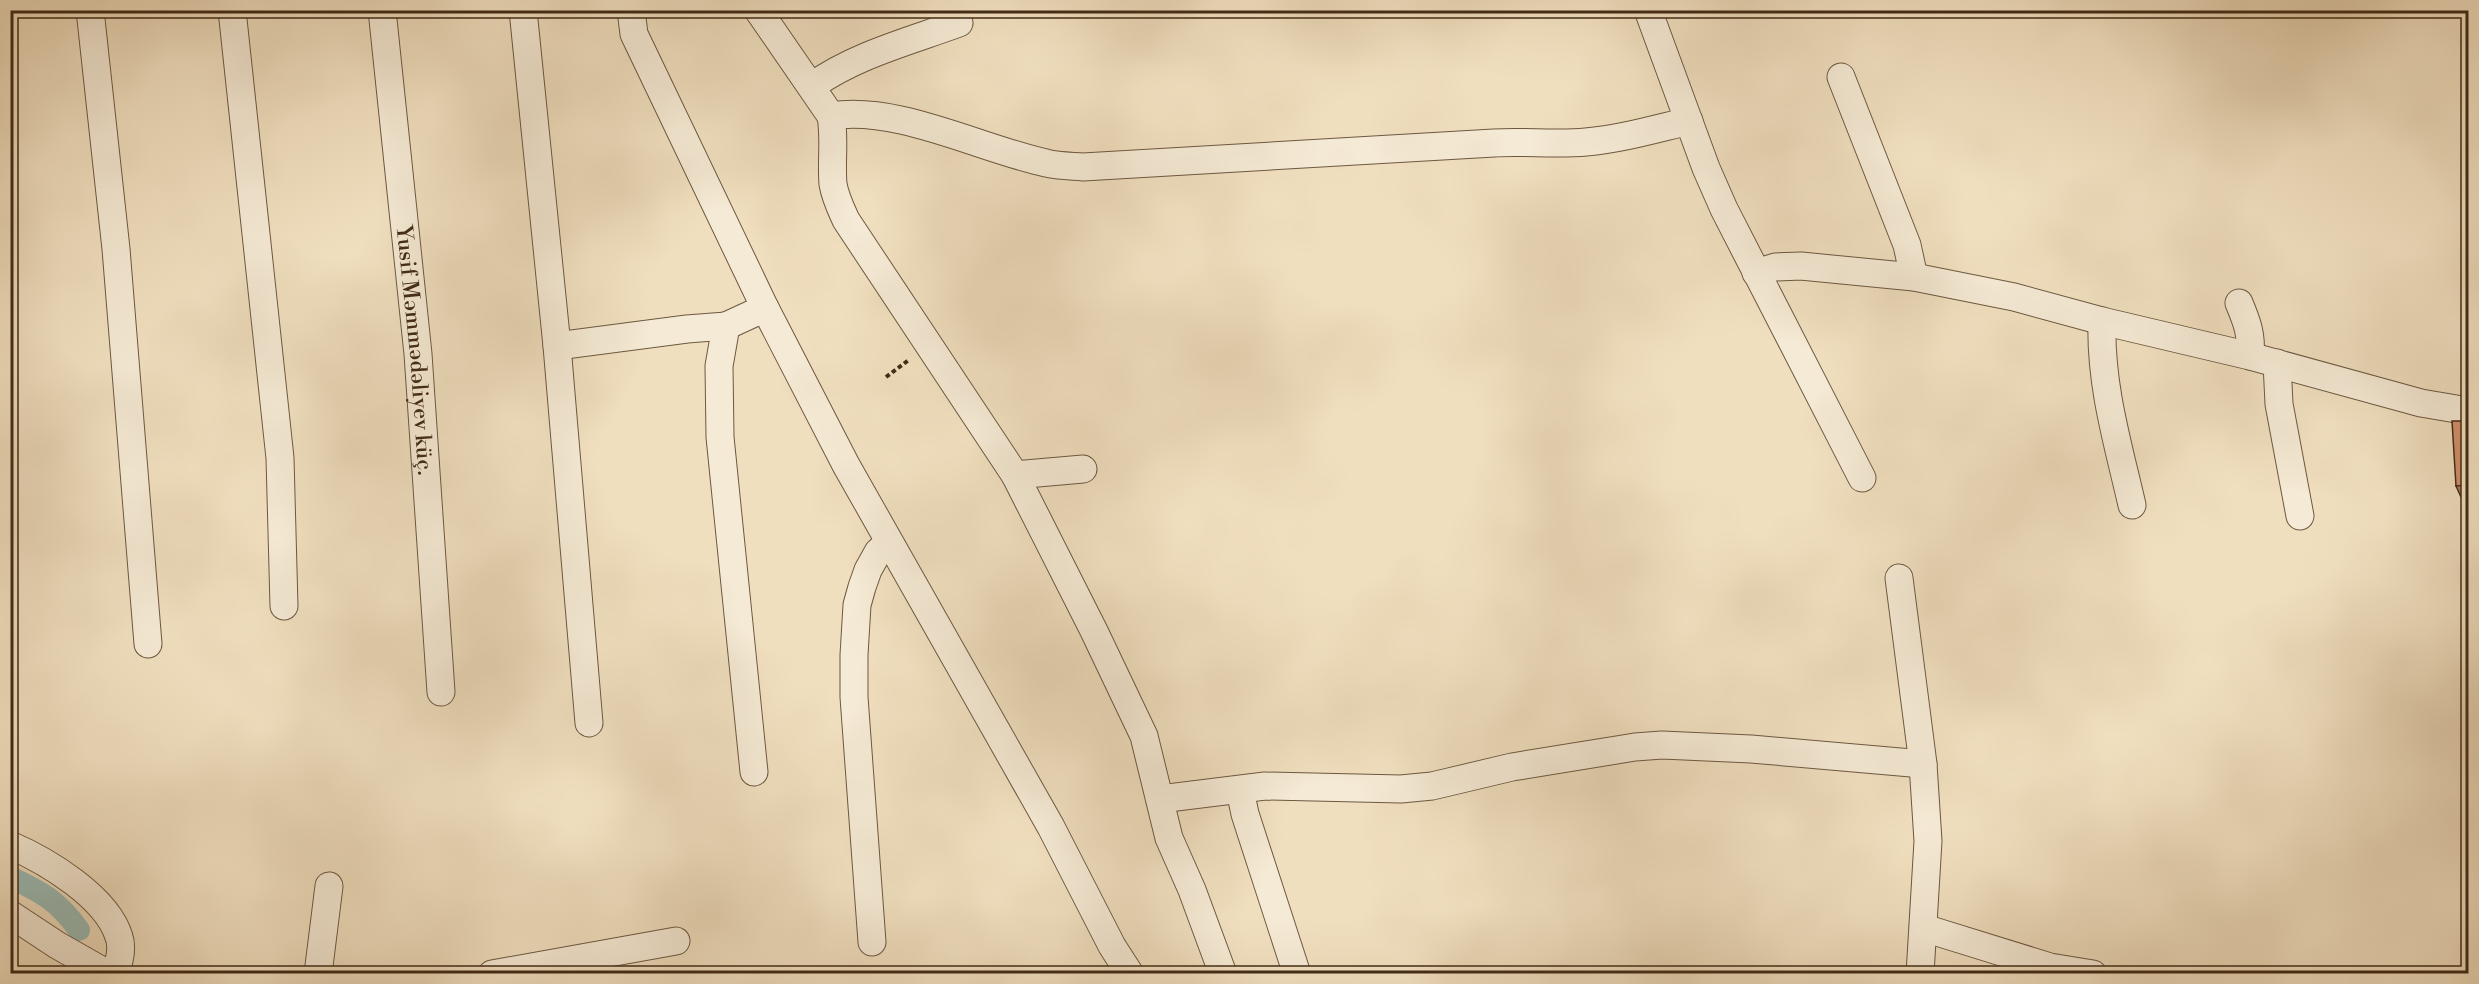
<svg xmlns="http://www.w3.org/2000/svg" width="2479" height="984" font-family="'Libre Bodoni',serif">
<rect width="100%" height="100%" fill="#f0dfbf"/>
<filter id="stains"><feTurbulence type="fractalNoise" baseFrequency=".00333" numOctaves="4"/><feColorMatrix values="0 0 0 0 .2 0 0 0 0 .09 0 0 0 0 .02 0 0 0 .5 -.17"/></filter>
<radialGradient id="worn" r=".72"><stop offset=".6" stop-color="#630" stop-opacity="0"/><stop offset="1" stop-color="#630" stop-opacity=".3"/></radialGradient>
<g fill="none" stroke-linecap="round" stroke-linejoin="round">
<path stroke="#9bbcb6" stroke-width="22" d="M 10,877 C 43,893 57,900 79,930"/>
<defs>
<g id="minor">
<polyline points="90,10 116,249 148,644"/>
<polyline points="232,10 280,458 284,606"/>
<path id="s1" d="M 382,10 L 418,354 L 441,692"/>
<polyline points="523,10 557,346 589,723"/>
<polyline points="631,10 634,34 765,308 846,465 1051,827 1112,946 1130,974"/>
<path d="M 758,10 L 831,116 C 835,139 831,161 833,184 C 835,197 841,209 846,220 L 1015,475 L 1094,631 L 1144,736 L 1169,838 L 1192,890 L 1223,974"/>
<polyline points="1648,10 1706,168 1724,209 1862,478"/>
<polyline points="1841,77 1907,245 1914,277"/>
<path d="M 812,86 C 855,55 910,41 959,23"/>
<path d="M 831,116 C 897,105 981,149 1046,163 C 1058,166 1071,166 1083,167 L 1494,143 C 1524,141 1556,145 1586,142 C 1621,139 1655,129 1689,121"/>
<polyline points="1756,273 1775,267 1801,266 1914,277 2014,297 2102,321 2250,356 2421,403 2468,411"/>
<path d="M 2239,303 C 2247,322 2252,335 2250,356"/>
<path d="M 2102,321 C 2100,385 2118,444 2132,505"/>
<polyline points="557,346 687,329 726,326"/>
<polyline points="2277,363 2279,404 2300,516"/>
<polyline points="1015,475 1083,469"/>
<polyline points="1899,578 1923,764 1928,841 1920,974"/>
<polyline points="754,772 720,437 719,366 726,326 765,308"/>
<polyline points="1240,790 1245,814 1295,968"/>
<polyline points="1160,799 1265,786 1401,789 1432,786 1512,767 1635,747 1662,745 1751,749 1923,764"/>
<path d="M 10,845 C 47,861 107,897 119,937 C 123,948 119,963 115,974"/>
<polyline points="10,914 57,945 108,974"/>
<polyline points="1924,928 2050,967 2093,974"/>
<polyline points="872,942 854,697 854,655 857,605 862,587 868,570 878,552 888,543"/>
<polyline points="318,974 329,886"/>
<polyline points="492,974 676,941"/>
</g>
</defs>
<use href="#minor" stroke="#6d5840" stroke-width="29"/>
<polyline stroke="#412b16" stroke-width="4" stroke-dasharray="4.5 3" stroke-linecap="butt" points="886,377 910,359"/>
<use href="#minor" stroke="#f5ead5" stroke-width="27"/>
</g>
<polygon fill="#b57c5c" stroke="#412b16" stroke-width="1.5" points="2469,421 2469,497 2461,497 2456,486"/>
<polygon fill="#d3906b" stroke="#412b16" stroke-width="1.5" points="2452,421 2469,421 2469,485 2456,486"/>
<g text-anchor="middle" stroke-width="4.5" stroke-linejoin="round" paint-order="stroke">
<g font-size="22" fill="#412b16" stroke="#f5ead5">
<text dy="8" stroke="none"><textPath href="#s1" startOffset="342">Yusif Məmmədəliyev küç.</textPath></text>
</g>
</g>
<rect width="2479" height="984" fill="none" stroke="#f0dfbf" stroke-width="36"/>
<rect x="12" y="12" width="2455" height="960" fill="none" stroke="#412b16" stroke-width="3"/>
<rect x="18" y="18" width="2443" height="948" fill="none" stroke="#412b16" stroke-width="1.5"/>
<rect width="100%" height="100%" filter="url(#stains)"/>
<rect width="100%" height="100%" fill="url(#worn)"/>
</svg>
